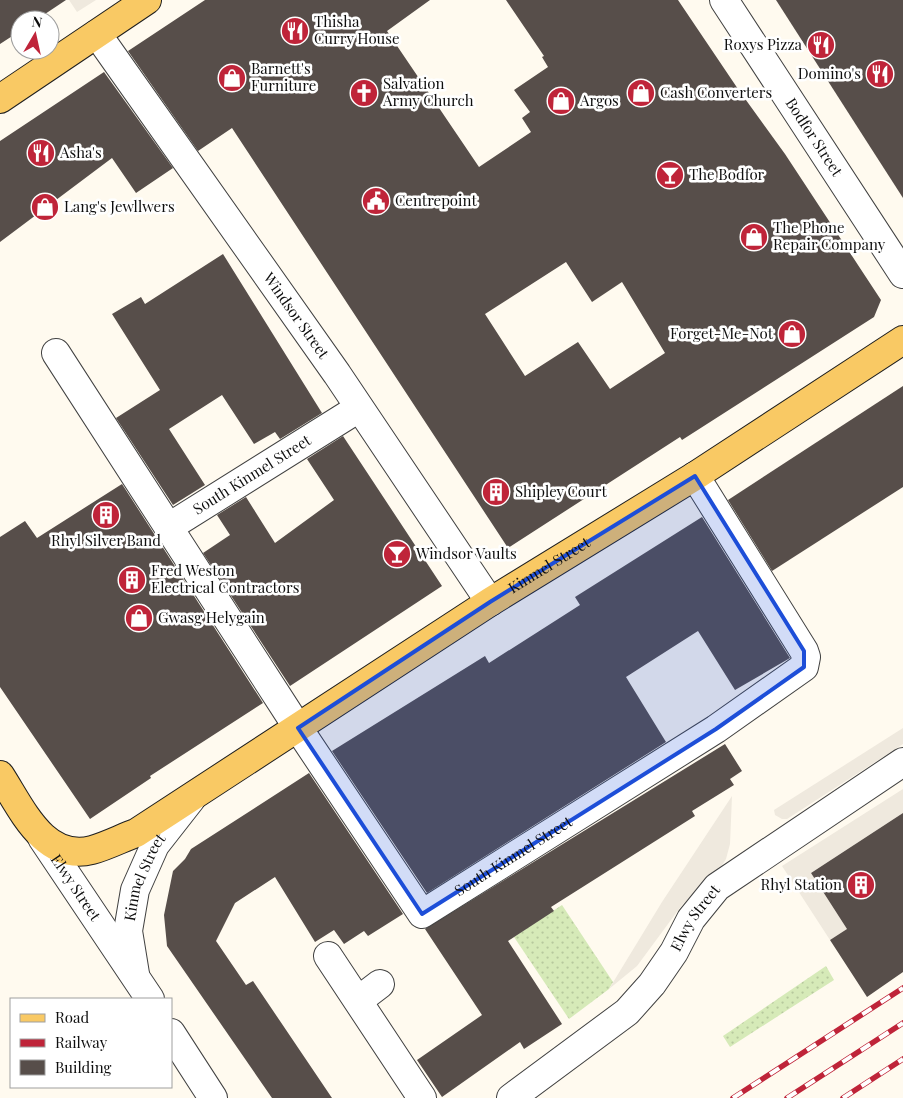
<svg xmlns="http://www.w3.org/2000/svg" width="903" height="1098" font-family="'Playfair Display',serif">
<defs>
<pattern id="grass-dots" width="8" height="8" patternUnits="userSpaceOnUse" patternTransform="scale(1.25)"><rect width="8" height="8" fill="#d6eab8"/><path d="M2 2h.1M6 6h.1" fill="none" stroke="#b6c89d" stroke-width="1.8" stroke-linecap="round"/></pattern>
</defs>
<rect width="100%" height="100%" fill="#fffaef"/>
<g fill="url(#grass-dots)">
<polygon points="562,905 613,982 609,989 569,1019 514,937"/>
<polygon points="826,966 834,980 730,1047 723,1036"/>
</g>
<g fill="#efe9de">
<polygon points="69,0 96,0 77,12"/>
<polygon points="903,728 903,744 787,819 782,819 775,815 774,810"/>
<polygon points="903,789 903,813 811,873 847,929 830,940 782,866"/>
<polygon points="732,796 730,844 726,859 719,870 682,905 637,966 609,989 662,902"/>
</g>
<g fill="#574e4a" fill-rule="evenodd">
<polygon points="0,0 66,0 36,20 20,20 20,31 0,44"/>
<path d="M 205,0 L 430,0 L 387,31 L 479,167 L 531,132 L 522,118 L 530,112 L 514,90 L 548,67 L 542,57 L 544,56 L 506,0 L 678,0 L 738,89 L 785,154 L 881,300 L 874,317 L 682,440 L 680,437 L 508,548 L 232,128 L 198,151 L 128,51 ZM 566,262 L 592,302 L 622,282 L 665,353 L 610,389 L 578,342 L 525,376 L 485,314 Z"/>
<polygon points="776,0 903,0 903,198 867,142"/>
<polygon points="104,72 173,168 136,193 112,158 0,242 0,141"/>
<polygon points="223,254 322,413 280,439 275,432 254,444 222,395 169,429 205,485 173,505 116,418 160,390 112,314 141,297 145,304"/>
<polygon points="903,386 903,487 772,571 728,500"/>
<polygon points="343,436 442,586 290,686 203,553 230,535 217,515 246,497 275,543 334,500 307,459"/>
<polygon points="122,484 263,703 150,776 151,778 90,819 0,687 0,537 25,521 37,538"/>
<polygon points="702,517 790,658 735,690 698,631 626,677 666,742 427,893 332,751 485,656 489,663 580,605 575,597"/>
<polygon points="725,744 742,771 730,779 734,785 692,811 695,816 551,907 554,911 508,941 562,1024 524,1049 520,1042 442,1097 417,1060 482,1015 425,929"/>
<polygon points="309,773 403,914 368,936 364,931 344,944 334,930 315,942 275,877 235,903 216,941 246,985 253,981 332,1098 272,1098 167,946 164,915 173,871 185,859 191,849"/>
<polygon points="903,813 903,972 867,997 830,940 847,929 811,873"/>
</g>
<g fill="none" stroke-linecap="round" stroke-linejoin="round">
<defs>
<g id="minor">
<path id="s1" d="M 97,34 L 337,374 L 490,602"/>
<path id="s2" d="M 56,353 L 298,728 L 422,914 L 716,729 L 804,667 L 806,657 L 804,651 L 695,476"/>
<path id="s3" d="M 169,527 L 359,408"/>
<path id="s4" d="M 42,838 L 150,999"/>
<polyline points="328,956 422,1098"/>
<path id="s5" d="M 135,974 L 128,931 L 135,890 L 155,845 L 191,799"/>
<polyline points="359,1000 380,984"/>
<polyline points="171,1033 213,1098"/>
<path id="s6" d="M 511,1098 L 627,1012 L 652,984 L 674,952 L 691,919 L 717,887 L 903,762"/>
</g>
<g id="tertiary">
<path id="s7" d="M 724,0 L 903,274"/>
</g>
<g id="primary">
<polyline points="0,99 147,0"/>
<path id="s8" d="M 0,775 C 22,809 44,862 92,850 C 107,846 122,838 136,833 L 490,602 L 695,476 L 903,340"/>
</g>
</defs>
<use href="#minor" stroke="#414141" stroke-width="30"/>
<use href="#tertiary" stroke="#414141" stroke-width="30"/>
<use href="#primary" stroke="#1f1f1f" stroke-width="30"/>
<use href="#minor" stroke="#fff" stroke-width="28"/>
<use href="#tertiary" stroke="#fff" stroke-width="28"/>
<use href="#primary" stroke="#f9c964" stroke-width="28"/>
<defs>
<g id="rail">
<polyline points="733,1098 903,988"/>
<polyline points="787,1098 903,1023"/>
<polyline points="843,1098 903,1059"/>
</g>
</defs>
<use href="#rail" stroke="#bf2439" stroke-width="5.5"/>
<use href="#rail" stroke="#fff" stroke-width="4" stroke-dasharray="11" stroke-linecap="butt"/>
</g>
<path fill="#1d4ed8" fill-opacity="0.2" stroke="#1d4ed8" stroke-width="4" stroke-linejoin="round" d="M 695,476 L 804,651 L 804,667 L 716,729 L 422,914 L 298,728 L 490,602 Z"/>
<defs>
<symbol id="restaurant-disc" viewBox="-11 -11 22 22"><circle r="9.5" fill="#bf2439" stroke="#fff"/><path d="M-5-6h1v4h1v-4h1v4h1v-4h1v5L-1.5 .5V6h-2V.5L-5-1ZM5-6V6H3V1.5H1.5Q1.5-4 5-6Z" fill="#fff"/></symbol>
<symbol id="shop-disc" viewBox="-11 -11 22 22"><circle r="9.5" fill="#bf2439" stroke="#fff"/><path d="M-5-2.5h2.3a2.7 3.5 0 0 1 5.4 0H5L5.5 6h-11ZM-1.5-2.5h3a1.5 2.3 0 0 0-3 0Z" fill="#fff"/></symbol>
<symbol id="church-disc" viewBox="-11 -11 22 22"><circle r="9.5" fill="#bf2439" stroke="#fff"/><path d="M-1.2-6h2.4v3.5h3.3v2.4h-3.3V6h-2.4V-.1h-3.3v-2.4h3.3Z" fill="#fff"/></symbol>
<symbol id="bar-disc" viewBox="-11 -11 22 22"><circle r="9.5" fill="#bf2439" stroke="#fff"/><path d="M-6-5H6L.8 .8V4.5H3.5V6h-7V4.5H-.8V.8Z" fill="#fff"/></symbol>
<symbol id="civic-disc" viewBox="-11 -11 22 22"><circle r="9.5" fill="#bf2439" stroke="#fff"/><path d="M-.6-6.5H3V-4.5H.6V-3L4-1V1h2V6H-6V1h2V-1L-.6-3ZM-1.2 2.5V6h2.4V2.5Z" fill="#fff"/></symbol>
<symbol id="building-disc" viewBox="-11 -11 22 22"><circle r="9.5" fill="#bf2439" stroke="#fff"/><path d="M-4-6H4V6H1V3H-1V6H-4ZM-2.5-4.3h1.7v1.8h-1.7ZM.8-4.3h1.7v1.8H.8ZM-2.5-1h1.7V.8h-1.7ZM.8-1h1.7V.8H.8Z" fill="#fff"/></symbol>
</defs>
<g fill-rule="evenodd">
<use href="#restaurant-disc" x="279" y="15" width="32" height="32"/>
<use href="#restaurant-disc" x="805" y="29" width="32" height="32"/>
<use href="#restaurant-disc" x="864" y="58" width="32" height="32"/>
<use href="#shop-disc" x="216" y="62" width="32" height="32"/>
<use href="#church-disc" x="348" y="77" width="32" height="32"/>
<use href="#shop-disc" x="625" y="77" width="32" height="32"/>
<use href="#shop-disc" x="545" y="85" width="32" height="32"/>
<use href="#restaurant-disc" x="25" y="137" width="32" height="32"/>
<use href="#bar-disc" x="654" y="159" width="32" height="32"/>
<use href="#civic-disc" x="360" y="185" width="32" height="32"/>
<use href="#shop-disc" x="29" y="191" width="32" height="32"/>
<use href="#shop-disc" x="738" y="221" width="32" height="32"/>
<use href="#shop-disc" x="776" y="318" width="32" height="32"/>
<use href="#building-disc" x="480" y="476" width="32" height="32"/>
<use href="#building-disc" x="90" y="499" width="32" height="32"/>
<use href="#bar-disc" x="381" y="538" width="32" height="32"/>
<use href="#building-disc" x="116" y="564" width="32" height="32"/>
<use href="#shop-disc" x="123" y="602" width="32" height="32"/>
<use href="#building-disc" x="845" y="869" width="32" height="32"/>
</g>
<g text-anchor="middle" stroke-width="5" stroke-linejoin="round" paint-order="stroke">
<g font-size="15" fill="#0e0e0e" stroke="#fff" text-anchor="start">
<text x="314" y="27">Thisha<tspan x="314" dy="17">Curry House</tspan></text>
<text x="802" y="50" text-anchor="end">Roxys Pizza</text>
<text x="251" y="74">Barnett's<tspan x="251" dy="17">Furniture</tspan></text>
<text x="861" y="79" text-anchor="end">Domino's</text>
<text x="383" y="89">Salvation<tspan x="383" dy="17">Army Church</tspan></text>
<text x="660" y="98">Cash Converters</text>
<text x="580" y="106">Argos</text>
<text x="60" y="158">Asha's</text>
<text x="689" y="180">The Bodfor</text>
<text x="395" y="206">Centrepoint</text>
<text x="64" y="212">Lang's Jewllwers</text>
<text x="773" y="233">The Phone<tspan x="773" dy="17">Repair Company</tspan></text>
<text x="773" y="339" text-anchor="end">Forget-Me-Not</text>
<text x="515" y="497">Shipley Court</text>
<text x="106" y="546" text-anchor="middle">Rhyl Silver Band</text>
<text x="416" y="559">Windsor Vaults</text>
<text x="151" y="576">Fred Weston<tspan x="151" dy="17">Electrical Contractors</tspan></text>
<text x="158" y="623">Gwasg Helygain</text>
<text x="842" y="890" text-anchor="end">Rhyl Station</text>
</g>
<g font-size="15" fill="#0e0e0e" stroke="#fff">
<text dy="5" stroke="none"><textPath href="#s7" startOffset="164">Bodfor Street</textPath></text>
<text dy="5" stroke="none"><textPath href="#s1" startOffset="345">Windsor Street</textPath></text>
<text dy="5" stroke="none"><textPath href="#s3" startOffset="98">South Kinmel Street</textPath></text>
<text dy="5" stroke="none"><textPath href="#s8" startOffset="668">Kinmel Street</textPath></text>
<text dy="5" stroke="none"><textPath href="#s2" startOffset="778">South Kinmel Street</textPath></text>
<text dy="5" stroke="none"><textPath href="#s5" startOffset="100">Kinmel Street</textPath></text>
<text dy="5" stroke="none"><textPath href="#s4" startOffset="60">Elwy Street</textPath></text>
<text dy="5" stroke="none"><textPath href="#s6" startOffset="261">Elwy Street</textPath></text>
</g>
</g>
<rect x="10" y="998" width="162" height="90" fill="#ffffff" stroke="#9f9f9f"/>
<rect x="20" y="1014" width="25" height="8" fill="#f9c964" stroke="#9f9f9f"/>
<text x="55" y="1023" font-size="15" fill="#0e0e0e">Road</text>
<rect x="20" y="1039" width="25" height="8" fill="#bf2439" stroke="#9f9f9f"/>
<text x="55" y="1048" font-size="15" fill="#0e0e0e">Railway</text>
<rect x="20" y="1060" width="25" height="15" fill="#574e4a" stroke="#9f9f9f"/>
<text x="55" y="1073" font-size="15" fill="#0e0e0e">Building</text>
<g transform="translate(35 35) rotate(9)"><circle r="24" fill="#ffffff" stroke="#9f9f9f"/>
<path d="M0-4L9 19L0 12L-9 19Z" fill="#bf2439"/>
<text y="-8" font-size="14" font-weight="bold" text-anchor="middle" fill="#0e0e0e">N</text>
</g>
</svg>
